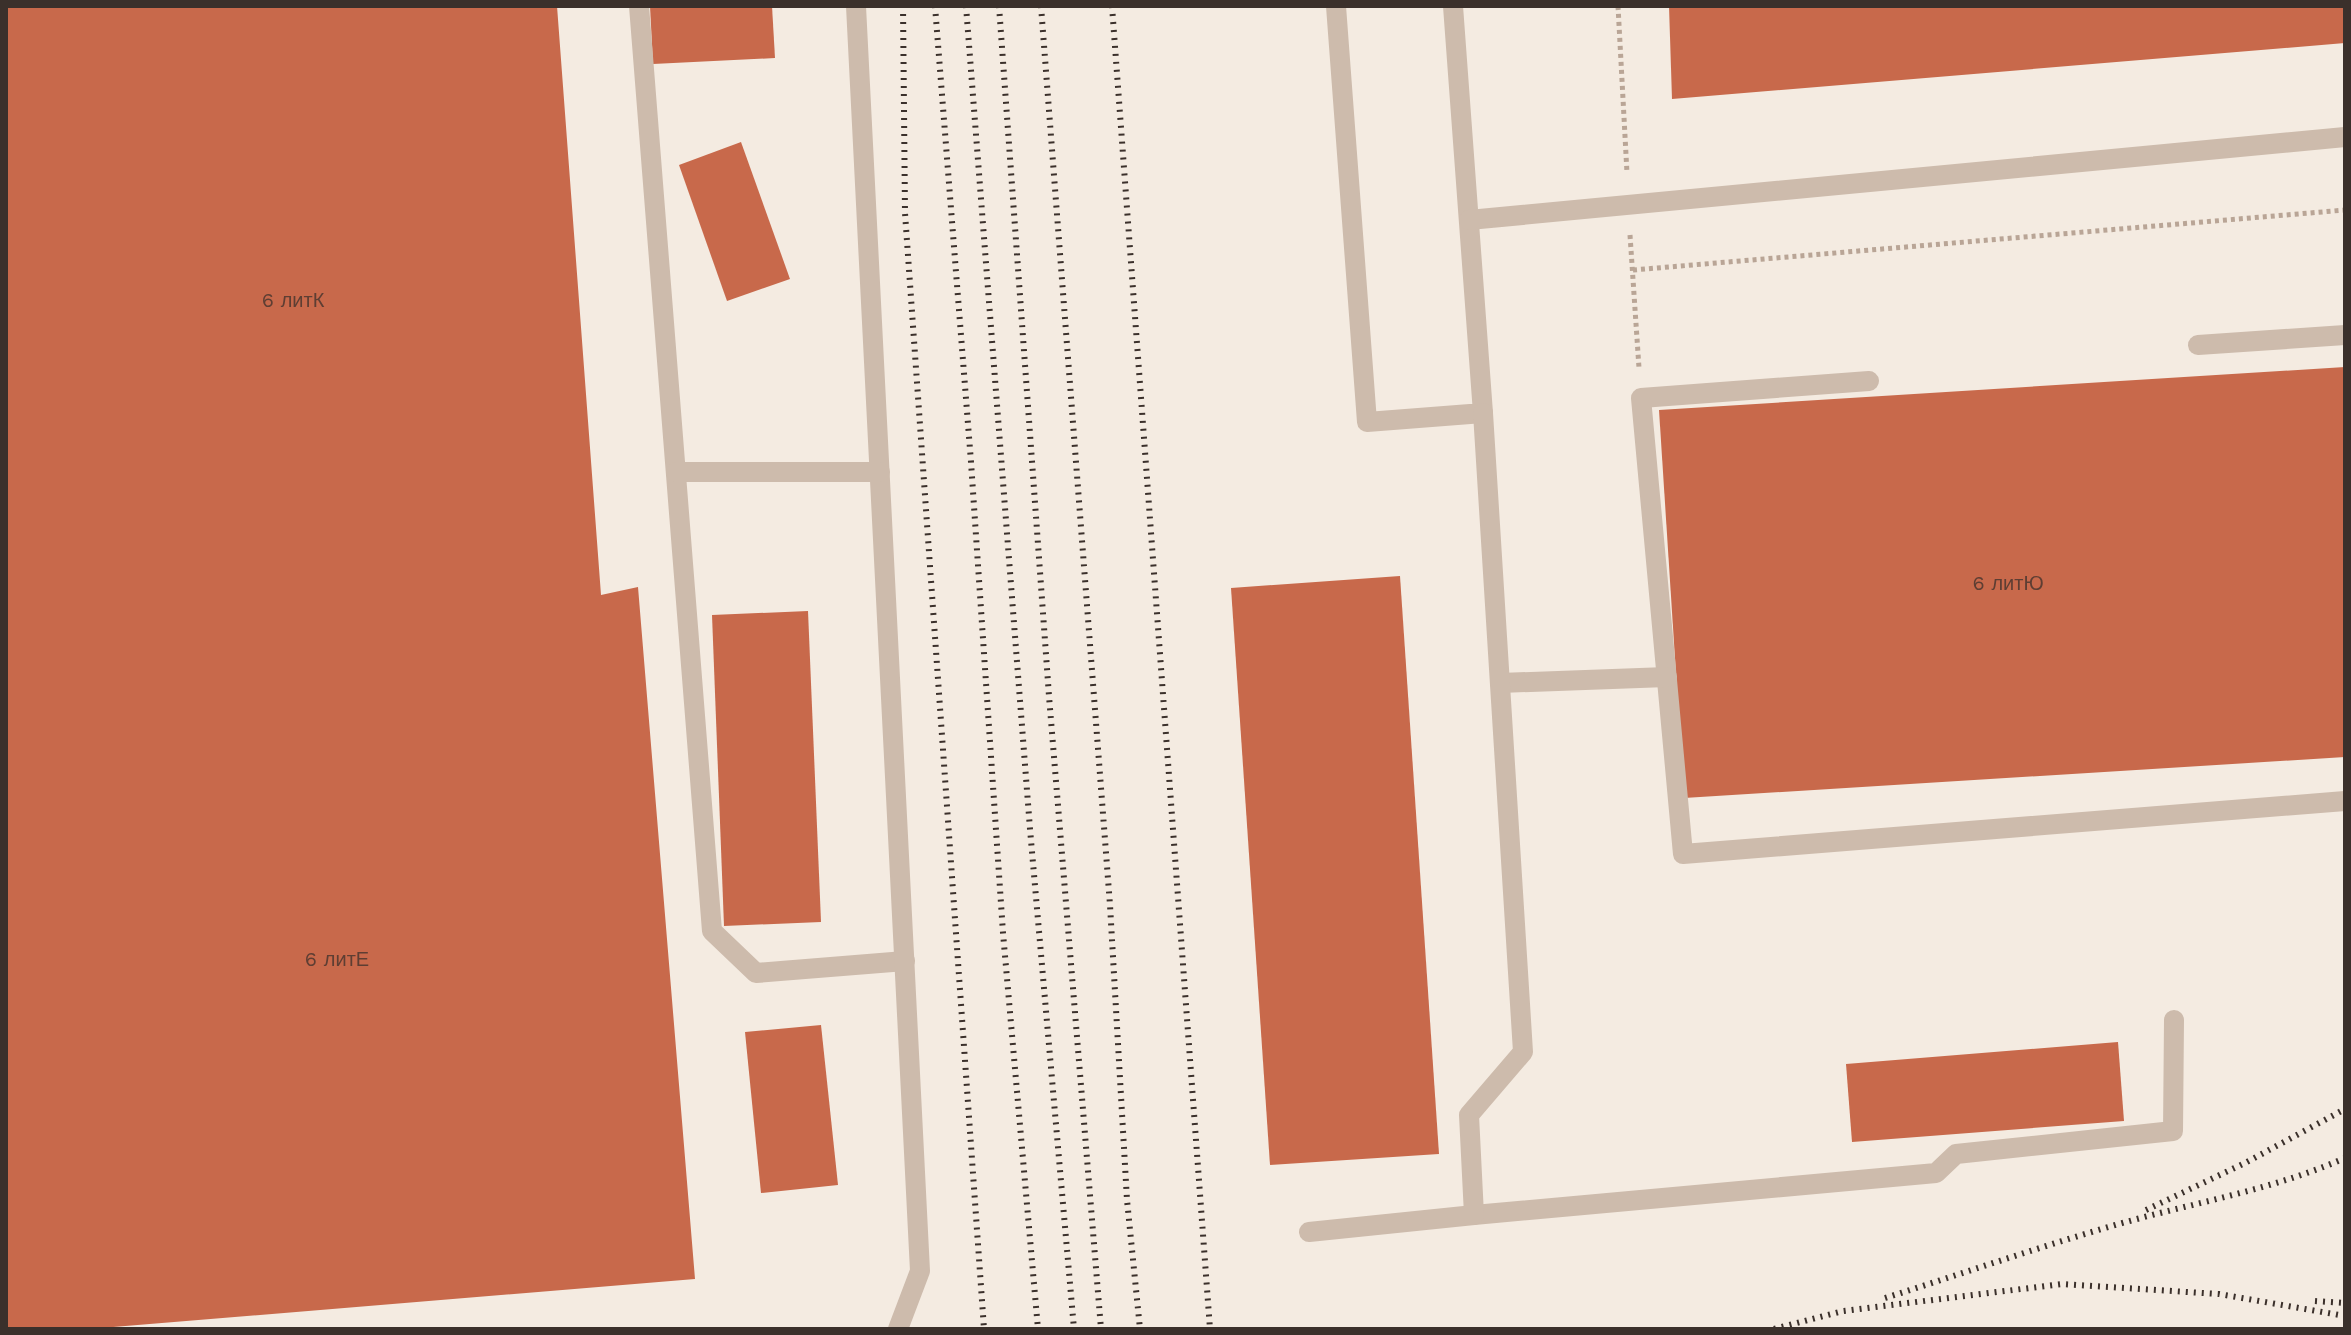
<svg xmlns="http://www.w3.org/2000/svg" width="2351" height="1335" font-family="'Work Sans',sans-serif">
<rect width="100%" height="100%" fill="#f4ebe1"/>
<g fill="#c8694b">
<polygon points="6,6 557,6 601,595 638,587 695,1279 89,1329 6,1329"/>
<polygon points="650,6 772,6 775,58 653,64"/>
<polygon points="1669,6 2345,6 2345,43 1672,99"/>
<polygon points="741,142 790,279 727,301 679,165"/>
<polygon points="2345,367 2345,757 1684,798 1659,410"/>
<polygon points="1400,576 1439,1154 1270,1165 1231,588"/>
<polygon points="808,611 821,922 724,926 712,615"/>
<polygon points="821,1025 838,1185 761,1193 745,1032"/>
<polygon points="2118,1042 2124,1121 1852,1142 1846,1064"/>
</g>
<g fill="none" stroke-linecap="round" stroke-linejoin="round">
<g stroke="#b9a596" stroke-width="5" stroke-dasharray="4 4" stroke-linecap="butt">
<polyline points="1618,6 1627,173"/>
<polyline points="1630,235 1639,368"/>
<polyline points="1633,270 2345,210"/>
</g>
<g stroke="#cdbbac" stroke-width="20">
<polyline points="639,6 712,931 756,973 905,961"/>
<polyline points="856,6 920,1271 898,1329"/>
<polyline points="1336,6 1367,422 1483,413 1453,6"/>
<polyline points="1469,220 2345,137"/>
<polyline points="2198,345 2345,335"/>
<polyline points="1869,381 1641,398 1683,854 2345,801"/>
<polyline points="676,472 880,472"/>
<polyline points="1500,683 1667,677"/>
<polyline points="1474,1215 1936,1173 1956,1154 2173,1131 2174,1020"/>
<polyline points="1309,1232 1474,1215 1469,1115 1523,1052 1483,413"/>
</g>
<g stroke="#3b302b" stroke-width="6" stroke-dasharray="2 6" stroke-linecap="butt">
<polyline points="903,6 905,213 984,1329"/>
<polyline points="935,6 971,462 1003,933 1038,1329"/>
<polyline points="966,6 1030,829 1074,1329"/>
<polyline points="999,6 1049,696 1101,1329"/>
<polyline points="1041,6 1110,905 1127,1200 1140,1329"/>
<polyline points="1112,6 1210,1329"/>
<polyline points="2146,1210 2245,1163 2345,1109"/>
<path d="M 1885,1298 C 1961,1274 2036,1248 2112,1226 C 2190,1203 2270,1191 2345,1158"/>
<polyline points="2315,1301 2345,1303"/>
<polyline points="1774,1329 1843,1311 2062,1284 2219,1294 2345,1316"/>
</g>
</g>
<g text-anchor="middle" stroke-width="7" stroke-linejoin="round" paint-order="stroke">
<g font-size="20" fill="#5e3e33">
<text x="293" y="307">6 литК</text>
<text x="2008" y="590">6 литЮ</text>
<text x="337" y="966">6 литЕ</text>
</g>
</g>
<rect width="2351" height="1335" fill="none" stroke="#3b302b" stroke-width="16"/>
</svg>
